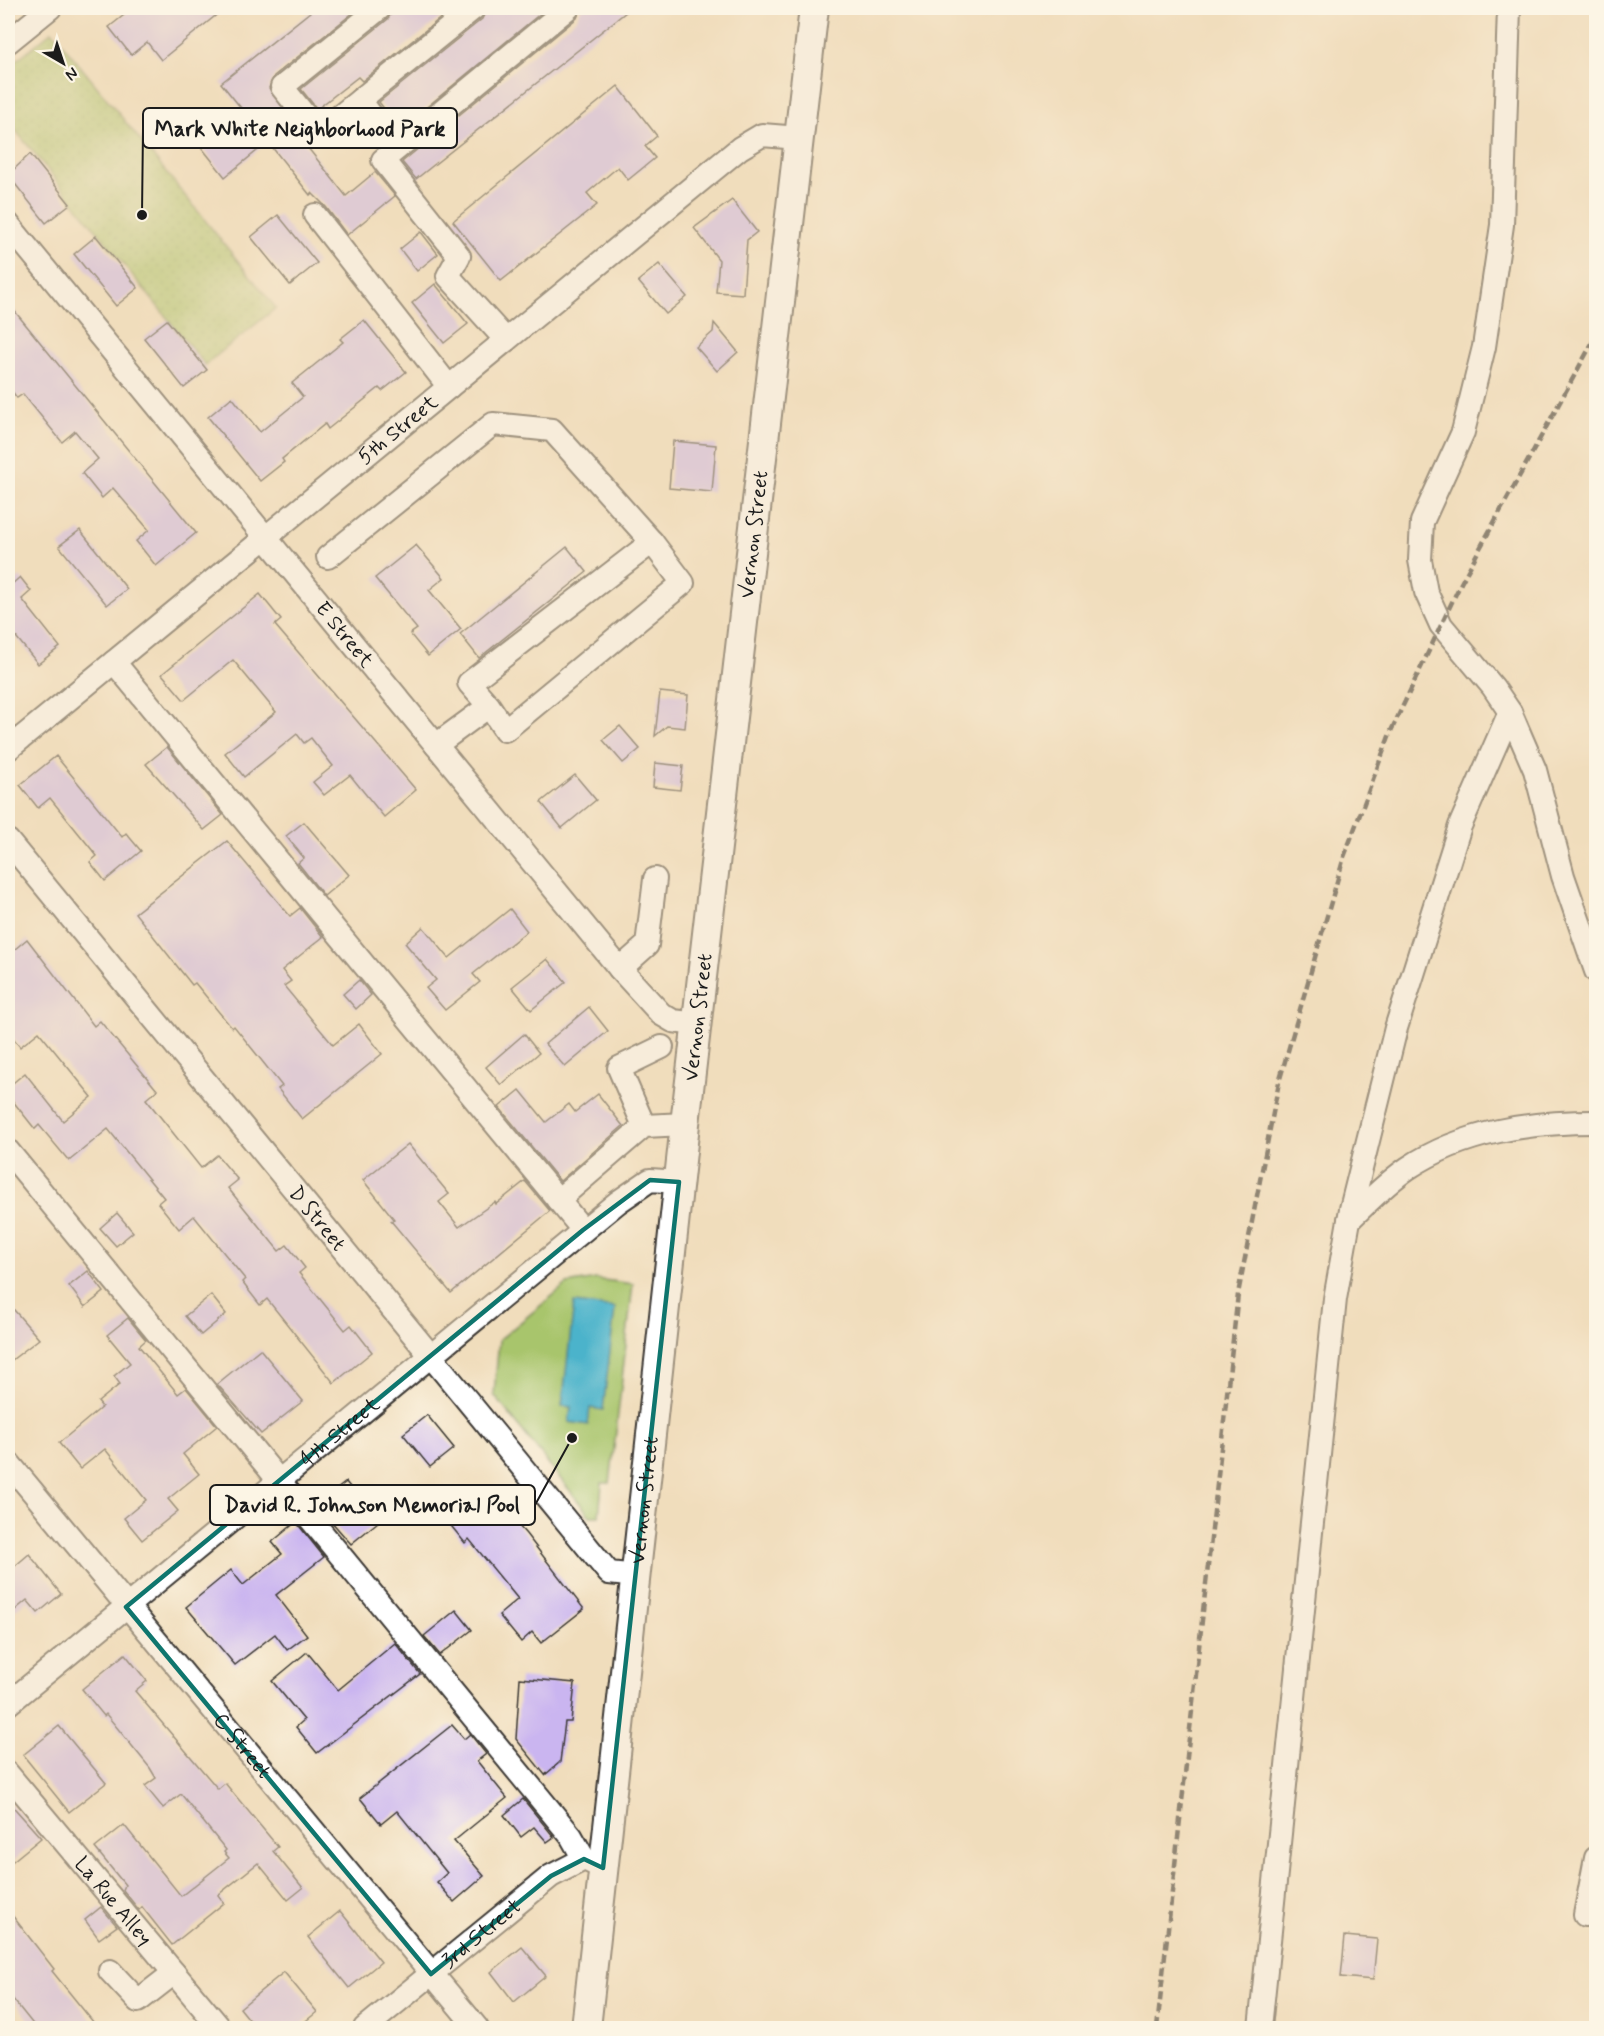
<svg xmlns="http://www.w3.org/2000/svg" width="1604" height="2036" font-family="Mynerve,sans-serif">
<defs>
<pattern id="park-dots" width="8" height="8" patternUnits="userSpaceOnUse" patternTransform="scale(1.5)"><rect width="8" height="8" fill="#a8c56c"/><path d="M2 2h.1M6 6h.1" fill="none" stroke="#90a95d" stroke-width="1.8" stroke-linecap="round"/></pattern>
</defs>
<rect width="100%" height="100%" fill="#fcf5e5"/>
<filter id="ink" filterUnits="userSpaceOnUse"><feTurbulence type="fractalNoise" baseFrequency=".0167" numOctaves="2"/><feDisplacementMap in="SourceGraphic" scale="12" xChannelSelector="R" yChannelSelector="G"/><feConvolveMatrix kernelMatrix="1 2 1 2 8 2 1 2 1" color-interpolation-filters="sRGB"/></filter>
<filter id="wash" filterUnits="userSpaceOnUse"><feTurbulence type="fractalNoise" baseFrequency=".008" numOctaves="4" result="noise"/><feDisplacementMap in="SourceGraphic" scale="24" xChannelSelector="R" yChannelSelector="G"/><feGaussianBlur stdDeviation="1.35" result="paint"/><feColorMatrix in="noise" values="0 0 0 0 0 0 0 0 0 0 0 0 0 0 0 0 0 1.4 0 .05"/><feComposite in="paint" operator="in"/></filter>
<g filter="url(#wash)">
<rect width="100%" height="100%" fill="#f0ddbc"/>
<polygon fill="url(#park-dots)" stroke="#627044" stroke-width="1.5" points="52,31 276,308 205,365 8,121 8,67"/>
<polygon fill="#a8c56c" stroke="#627044" stroke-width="1.5" points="596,1279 633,1284 610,1483 602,1483 599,1516 590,1516 494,1395 499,1340 567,1284"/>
<polygon fill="#4cb3cb" stroke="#346874" stroke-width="1.5" points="574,1303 615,1308 603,1410 590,1408 588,1425 569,1422 571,1407 562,1406"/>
<g id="blocks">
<g fill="#cab5f0">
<polygon points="133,8 225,8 161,60 147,42 131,55 109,27"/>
<polygon points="315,8 359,8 274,76 269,88 296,126 293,129 346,196 375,172 395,196 347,235 326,207 312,193 310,195 268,142 225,177 198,143 241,108 221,83"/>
<polygon points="393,8 453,8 362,81 358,77 317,109 301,89 388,19"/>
<polygon points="487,8 547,8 400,129 379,102 482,19"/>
<polygon points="581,8 631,8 416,179 402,162 577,18"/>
<polygon points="618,86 657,136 645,146 655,158 628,180 618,167 587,193 597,205 501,281 453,221"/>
<polygon points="30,154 70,204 46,223 8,175"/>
<polygon points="732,200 757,232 747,240 743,294 716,292 719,260 694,228"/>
<polygon points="278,215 317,263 290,285 251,237"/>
<polygon points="421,232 438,254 417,271 400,249"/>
<polygon points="96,236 138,288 116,306 74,254"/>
<polygon points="659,264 687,297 666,314 638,281"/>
<polygon points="435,284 468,324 444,343 412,303"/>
<polygon points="8,303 196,533 156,566 136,541 149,530 113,488 102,498 82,473 98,459 75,431 62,442 23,394 17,398 8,386"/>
<polygon points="167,320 207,370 184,388 144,338"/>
<polygon points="364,320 406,372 382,391 379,388 328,429 325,424 282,459 284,462 260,481 208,417 232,397 260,432 303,397 292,383 343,342 340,339"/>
<polygon points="714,323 738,352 717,371 696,347 713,332"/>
<polygon points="673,441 716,445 712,492 669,488"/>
<polygon points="80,530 127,589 107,605 59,546"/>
<polygon points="416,545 444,578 429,590 461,629 428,656 410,634 417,629 375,578"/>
<polygon points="567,547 587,572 479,658 460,634"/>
<polygon points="20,577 31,591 22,599 60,647 38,664 8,627 8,581 11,585"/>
<polygon points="260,594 281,620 275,625 416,790 384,817 350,775 324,795 313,782 333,766 311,738 304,743 297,734 244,777 225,753 276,712 233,660 184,700 162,674"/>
<polygon points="660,692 688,695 685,728 667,726 655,736"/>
<polygon points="620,726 640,749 623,763 603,740"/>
<polygon points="167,747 223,815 204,830 146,764"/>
<polygon points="56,756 122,837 126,833 141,851 105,881 90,862 97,856 50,798 38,808 20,785"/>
<polygon points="655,763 683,766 680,790 653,787"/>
<polygon points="575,775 596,800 562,828 541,802"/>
<polygon points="304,822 349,875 324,896 298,863 304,858 286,836"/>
<polygon points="227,841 290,916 300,908 323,937 282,970 291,981 284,986 333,1045 359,1024 382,1054 302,1119 278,1089 282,1086 234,1026 232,1028 195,983 192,985 135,913"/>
<polygon points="510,909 527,931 473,974 480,982 445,1010 426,988 436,980 405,943 423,927 449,958"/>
<polygon points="27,939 94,1026 100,1021 157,1090 146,1099 201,1168 217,1155 238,1180 228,1188 279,1251 287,1245 305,1268 299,1273 345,1330 351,1325 372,1352 334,1383 267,1299 260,1305 242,1282 245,1279 194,1216 179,1229 158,1203 164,1198 108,1129 69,1161 39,1125 35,1129 8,1095 8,1087 25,1073 63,1121 92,1097 39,1032 20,1047 8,1031 8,955"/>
<polygon points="547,959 566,982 531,1010 512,987"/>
<polygon points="359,980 371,995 356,1009 343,994"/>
<polygon points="589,1007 608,1031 565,1067 545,1044"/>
<polygon points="524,1034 539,1053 501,1085 486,1067"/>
<polygon points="520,1090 546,1122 569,1104 575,1112 598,1094 623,1126 560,1181 499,1107"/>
<polygon points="408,1144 449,1194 439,1202 459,1227 495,1202 496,1204 525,1181 550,1211 451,1293 391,1221 394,1219 363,1180"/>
<polygon points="117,1213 133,1232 116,1246 100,1228"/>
<polygon points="88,1271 104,1292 85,1307 69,1286"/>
<polygon points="211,1295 226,1314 201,1335 185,1316"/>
<polygon points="8,1303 39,1339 8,1363"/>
<polygon points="128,1318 146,1340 139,1346 178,1394 186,1388 217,1426 183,1454 199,1474 168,1499 178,1511 142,1540 124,1518 146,1500 105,1449 80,1469 59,1443 102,1407 98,1402 120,1384 114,1376 130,1363 107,1335"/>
<polygon points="260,1349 303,1401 261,1434 217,1384"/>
<polygon points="427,1415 454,1448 430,1467 403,1434"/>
<polygon points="346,1482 378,1522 351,1544 317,1505"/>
<polygon points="486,1489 526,1534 584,1609 541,1643 532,1632 521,1642 499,1615 518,1599 469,1539 465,1543 448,1522"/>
<polygon points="296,1522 324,1557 276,1595 307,1635 287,1650 275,1634 235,1665 186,1607 231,1570 243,1585 282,1554 272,1542"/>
<polygon points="29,1554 61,1594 38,1613 27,1600 8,1616 8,1572"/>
<polygon points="456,1610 472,1630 440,1655 424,1636"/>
<polygon points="395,1643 420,1674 317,1753 296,1727 304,1720 272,1681 307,1652 338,1690"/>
<polygon points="125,1654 147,1681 135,1691 218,1789 225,1783 278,1847 273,1851 303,1888 288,1900 258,1863 218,1895 224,1903 172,1945 142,1907 139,1910 123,1890 125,1885 95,1848 124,1825 181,1896 229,1858 224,1852 226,1850 181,1794 163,1808 145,1786 156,1778 150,1768 106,1714 104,1716 82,1689"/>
<polygon points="520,1678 575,1683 571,1722 565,1722 560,1762 545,1775 516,1739"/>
<polygon points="452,1725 464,1739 470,1734 486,1754 477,1761 507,1798 454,1841 484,1876 454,1902 437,1882 447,1873 397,1811 381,1824 360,1798"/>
<polygon points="59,1726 106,1783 69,1812 23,1755"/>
<polygon points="523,1799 554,1837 547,1842 534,1827 521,1837 504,1815"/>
<polygon points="8,1801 41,1838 8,1865"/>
<polygon points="101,1907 117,1926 99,1939 85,1920"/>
<polygon points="8,1910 54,1969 52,1971 98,2028 36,2028 8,1993"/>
<polygon points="340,1911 381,1962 349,1988 308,1937"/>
<polygon points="1345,1936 1377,1939 1373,1980 1341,1977"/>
<polygon points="522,1947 546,1976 514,2002 491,1972"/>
<polygon points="284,1972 317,2012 297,2028 256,2028 240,2008"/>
</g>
</g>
</g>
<g filter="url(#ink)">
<use href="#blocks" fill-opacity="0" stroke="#3c3934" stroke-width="1.5"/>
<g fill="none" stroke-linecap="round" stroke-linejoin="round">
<defs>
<g id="minor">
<polyline points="380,8 282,87 319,133 474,8"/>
<polyline points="1509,8 1502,225 1484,347 1463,432 1422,522 1420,560 1426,592 1441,625 1493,687 1510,712 1535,770 1563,876 1596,971"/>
<polyline points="8,42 50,8"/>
<polyline points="360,100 396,149"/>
<polyline points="315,215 449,387"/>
<path id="s1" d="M 8,224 L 620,969 L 661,1014 L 673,1021 L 696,1024"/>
<polyline points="506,340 448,276 459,256 383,160 568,8"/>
<polyline points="328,557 493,424 552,430 652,542"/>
<polyline points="114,662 583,1230"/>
<polyline points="436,745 489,706 469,683 652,542 683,583 505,730 489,706"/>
<path id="s2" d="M 8,749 L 740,148 L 762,135 L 799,138"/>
<path id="s3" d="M 8,841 L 609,1573 L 637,1576"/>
<polyline points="620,969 647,945 655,879"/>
<polyline points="644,1126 619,1068 662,1047"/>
<polyline points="8,1151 571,1836 584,1859"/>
<polyline points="558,1200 644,1126 685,1124"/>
<path d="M 1349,1220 C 1368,1202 1386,1183 1408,1168 C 1464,1131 1530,1122 1596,1122"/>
<path id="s4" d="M 8,1462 L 477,2028"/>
<path id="s5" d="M 8,1704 L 618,1202 L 650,1180 L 679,1182"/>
<path id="s6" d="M 8,1774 L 220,2028"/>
<polyline points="1585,1915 1596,1858"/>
<polyline points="110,1971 138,2001 174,1973"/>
<path id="s7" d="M 365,2028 L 551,1876 L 584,1859 L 597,1865"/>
<polyline points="1260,2028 1335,1299 1351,1209 1396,1028 1460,826 1510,712"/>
</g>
<g id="major">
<path id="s8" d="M 586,2028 L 685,1124 L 814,8"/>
</g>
</defs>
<use href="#minor" stroke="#3c3934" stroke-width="26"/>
<use href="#major" stroke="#3c3934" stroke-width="32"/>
<use href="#minor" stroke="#fff" stroke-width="22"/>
<use href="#major" stroke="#fff" stroke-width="28"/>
<polyline stroke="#1c1c1c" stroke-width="4.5" stroke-dasharray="9 4.5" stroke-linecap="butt" points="1157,2028 1238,1294 1279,1082 1344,857 1391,731 1461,583 1596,336"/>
</g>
</g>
<path d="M0 0H1604V2036H0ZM 650,1180 L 679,1182 L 603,1868 L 584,1859 L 551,1876 L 431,1974 L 126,1607 L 583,1230 Z" fill="#f0ddbc" fill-opacity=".55" fill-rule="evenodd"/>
<path fill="none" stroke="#0f766e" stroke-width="4.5" stroke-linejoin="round" d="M 650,1180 L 679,1182 L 603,1868 L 584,1859 L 551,1876 L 431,1974 L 126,1607 L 583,1230 Z"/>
<g text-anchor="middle" stroke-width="6" stroke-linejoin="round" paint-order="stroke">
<g font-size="21" fill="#1c1c1c" stroke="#fcf5e5">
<text dy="7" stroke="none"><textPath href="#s2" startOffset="504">5th Street</textPath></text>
<text dy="7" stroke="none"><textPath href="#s8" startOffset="1503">Vernon Street</textPath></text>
<text dy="7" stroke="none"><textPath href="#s1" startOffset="531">E Street</textPath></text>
<text dy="7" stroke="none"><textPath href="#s8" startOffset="1017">Vernon Street</textPath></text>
<text dy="7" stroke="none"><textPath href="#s3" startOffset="488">D Street</textPath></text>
<text dy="7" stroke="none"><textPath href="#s5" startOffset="429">4th Street</textPath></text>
<text dy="7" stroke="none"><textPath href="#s8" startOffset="531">Vernon Street</textPath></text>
<text dy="7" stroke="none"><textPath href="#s4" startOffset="368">C Street</textPath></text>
<text dy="7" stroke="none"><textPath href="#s6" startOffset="165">La Rue Alley</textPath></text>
<text dy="7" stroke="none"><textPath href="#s7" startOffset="150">3rd Street</textPath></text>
</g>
</g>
<path fill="none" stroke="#1c1c1c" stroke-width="2" d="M142 215L143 128M572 1438L535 1505"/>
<g fill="#1c1c1c" stroke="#fcf5e5" stroke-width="2">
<circle cx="142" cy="215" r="6"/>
<circle cx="572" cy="1438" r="6"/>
</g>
<g fill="#fcf5e5" stroke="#1c1c1c" stroke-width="2">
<rect x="143" y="108" width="314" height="40" rx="6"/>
<rect x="210" y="1485" width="325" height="40" rx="6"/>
</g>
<g font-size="22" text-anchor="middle" font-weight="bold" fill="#1c1c1c">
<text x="300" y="136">Mark White Neighborhood Park</text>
<text x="372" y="1512">David R. Johnson Memorial Pool</text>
</g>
<rect width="1604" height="2036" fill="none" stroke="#fcf5e5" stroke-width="30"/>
<g transform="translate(63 63) rotate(141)" stroke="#fcf5e5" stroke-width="4.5" paint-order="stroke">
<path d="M0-4.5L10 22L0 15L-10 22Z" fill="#1c1c1c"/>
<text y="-9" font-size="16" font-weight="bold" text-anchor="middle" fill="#1c1c1c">N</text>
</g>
</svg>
